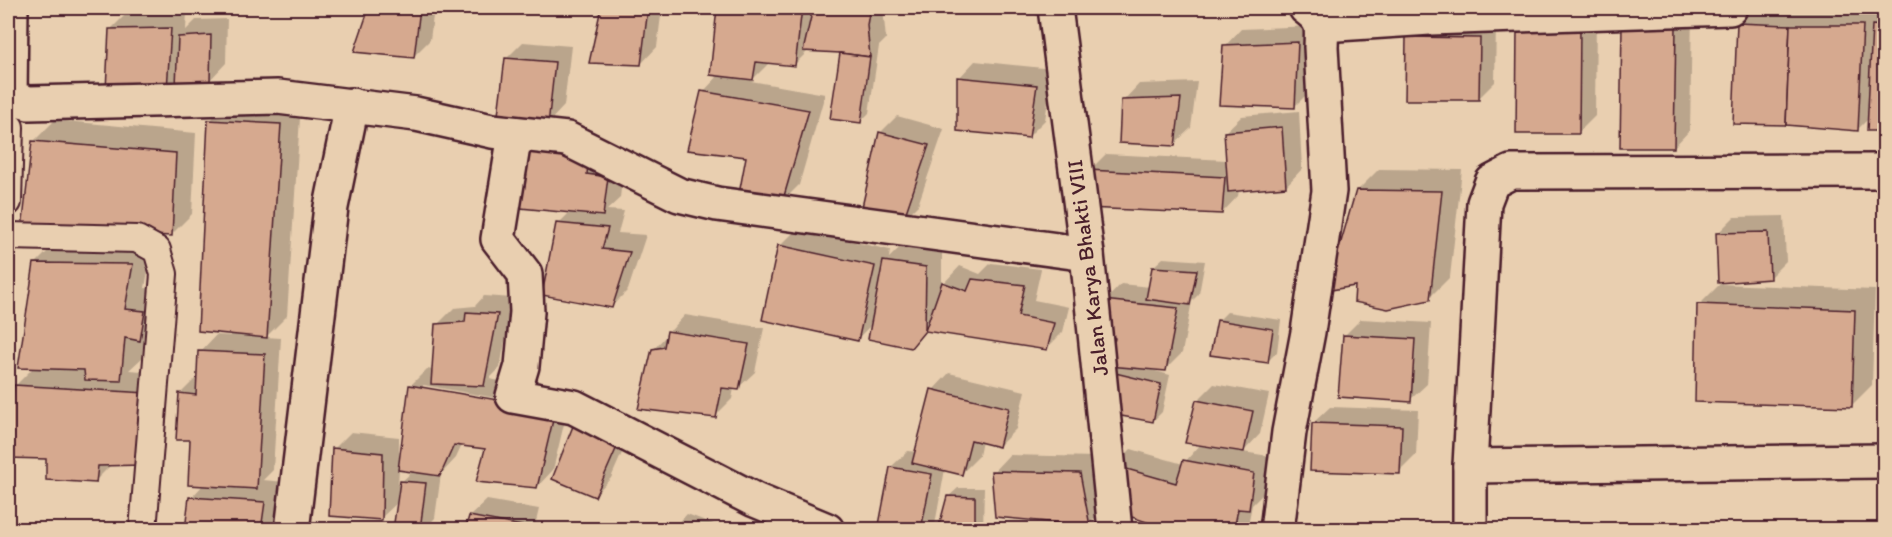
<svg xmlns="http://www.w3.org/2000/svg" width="1892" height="537" font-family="Itim,sans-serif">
<rect width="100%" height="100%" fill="#e9cfb0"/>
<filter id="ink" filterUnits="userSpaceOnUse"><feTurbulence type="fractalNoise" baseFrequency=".0167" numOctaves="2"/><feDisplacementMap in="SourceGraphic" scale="12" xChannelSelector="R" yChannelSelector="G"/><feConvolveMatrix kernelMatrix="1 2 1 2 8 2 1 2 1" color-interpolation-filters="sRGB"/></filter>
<g filter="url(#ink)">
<g fill="#0003" fill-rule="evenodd">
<polygon points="371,8 434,8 430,40 414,56 356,50"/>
<polygon points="602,8 662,8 657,47 641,64 591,62"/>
<polygon points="718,8 883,8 886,39 879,46 869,113 860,122 842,51 810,49 795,64 770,62 751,81 825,94 799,185 782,202 703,92 719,75 711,74"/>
<polygon points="1755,8 1879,9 1879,20 1884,15 1884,130 1869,129 1869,118 1858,129 1739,24"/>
<polygon points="1640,10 1692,10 1690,130 1674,147"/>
<polygon points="187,12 186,30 196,20 227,19 226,63 210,80 178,77 167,88 110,30 127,13"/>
<polygon points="1596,12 1595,116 1579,132 1519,29"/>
<polygon points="1424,21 1496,22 1495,82 1478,99 1408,38"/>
<polygon points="1314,26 1311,90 1294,107 1225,46 1241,29"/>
<polygon points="523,42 571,46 564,106 548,123 506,59"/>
<polygon points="975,61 1053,69 1045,120 1028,137 959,78"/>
<polygon points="1197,82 1191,128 1174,144 1123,101 1139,84"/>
<polygon points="230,100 301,103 287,316 266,337 281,338 273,470 263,480 285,482 279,530 179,530 188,520 191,498 204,484 180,394 197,377 200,352 216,335 231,336 210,121"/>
<polygon points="1299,111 1302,169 1286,186 1239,190 1238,196 1222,213 1089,171 1106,154 1227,160 1225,132 1242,116"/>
<polygon points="897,116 944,129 918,205 901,222 880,133"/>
<polygon points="55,120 196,133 192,214 171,235 34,141"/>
<polygon points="518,149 624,160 620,198 607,210 624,211 618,233 646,235 628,290 611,307 558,224 571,211"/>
<polygon points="1379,169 1462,170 1450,277 1429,298 1358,190"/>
<polygon points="1784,216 1786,261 1769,278 1717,234 1734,217"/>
<polygon points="797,229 890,250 889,258 902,245 942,251 942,285 960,266 980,274 991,263 1041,269 1034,300 1069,307 1063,332 1046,349 926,330 910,346 872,324 857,339 780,246"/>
<polygon points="56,243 153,243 145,288 165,290 161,318 144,335 142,358 129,370 168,373 112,464 95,481 47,458 8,457 15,386 34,367 35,264"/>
<polygon points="1163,258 1205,261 1199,294 1192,301 1182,353 1165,370 1153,369 1152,370 1170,375 1162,412 1153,421 1112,413 1110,364 1116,337 1105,301 1121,284 1150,287 1153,267"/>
<polygon points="1720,284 1875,290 1872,385 1851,406 1699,305"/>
<path d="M 484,296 L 513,298 L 500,368 L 489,379 L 537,387 L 569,403 L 553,470 L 537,487 L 487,448 L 462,445 L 456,458 L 441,474 L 435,518 L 424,530 L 395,530 L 399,501 L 381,518 L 334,449 L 351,432 L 399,437 L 399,456 L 401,457 L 411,385 L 427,369 L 433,370 L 437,325 L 454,308 L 475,306 ZM 423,385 L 529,404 L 528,407 L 423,388 ZM 399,469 L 413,471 L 398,485 Z"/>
<polygon points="1227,312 1281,320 1277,352 1267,362 1218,321"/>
<polygon points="685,315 764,328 755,372 738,388 734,388 732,399 715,416 653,350"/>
<polygon points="1361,319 1431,323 1427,384 1410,400 1344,336"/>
<polygon points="949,373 1025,391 1016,429 999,446 982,441 979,456 962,473 945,469 934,530 880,530 891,467 908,451 917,452 933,390"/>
<polygon points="1214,384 1269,394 1260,434 1243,452 1269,456 1265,492 1252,505 1247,530 1174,530 1115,465 1131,449 1183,464 1201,444 1197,401"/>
<polygon points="1330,407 1418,410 1416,455 1399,472 1313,423"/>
<polygon points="635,423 611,478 595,495 554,478"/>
<polygon points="1009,455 1096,457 1106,508 1089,524 993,472"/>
<polygon points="958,488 984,488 983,530 939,530 948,497"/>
<polygon points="487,500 539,509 534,530 466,530 470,516"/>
<polygon points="799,502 855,530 775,530 782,519"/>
<polygon points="687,514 730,530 672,530"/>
</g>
<g fill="#d6a98f" stroke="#4a1f2b" stroke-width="1.5">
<polygon points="369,8 420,8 414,58 354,52"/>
<polygon points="601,8 648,8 641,65 589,63"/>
<polygon points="717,8 802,8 795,66 756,62 753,80 710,75"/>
<polygon points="813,8 870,8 867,25 870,57 840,53 803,51"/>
<polygon points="1737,23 1790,25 1786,125 1733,124"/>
<polygon points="1790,25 1863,25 1858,131 1786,125"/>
<polygon points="1872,25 1884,26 1884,131 1867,131"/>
<polygon points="1622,26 1676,27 1674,148 1620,148"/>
<polygon points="171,28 167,90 106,90 109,29"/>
<polygon points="1517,28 1580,28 1579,134 1516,134"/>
<polygon points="211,35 210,82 176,85 178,37"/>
<polygon points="1406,37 1480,38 1479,100 1405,100"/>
<polygon points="1298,42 1295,108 1219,105 1223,45"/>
<polygon points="840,53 870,57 861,123 830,119"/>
<polygon points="505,58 555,62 548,125 497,123"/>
<polygon points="957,77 1037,85 1029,138 957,131"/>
<polygon points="701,91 809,110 782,203 739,194 746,157 687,150"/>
<polygon points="1181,98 1175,146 1119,143 1121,100"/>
<polygon points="208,120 281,124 267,338 198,331"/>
<polygon points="1282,127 1286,187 1228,192 1224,132"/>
<polygon points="879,132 929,145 902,224 860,216"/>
<polygon points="32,141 176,153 172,236 22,229"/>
<polygon points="517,149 589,156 587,174 608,177 603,216 510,207"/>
<polygon points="1088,170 1225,177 1222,214 1086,208"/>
<polygon points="1356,190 1442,191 1430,300 1388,309 1354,302 1355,286 1331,290 1336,259"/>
<polygon points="556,223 608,228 602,249 630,252 612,308 542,295"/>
<polygon points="1768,232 1770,279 1718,283 1716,233"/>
<polygon points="778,245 875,266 858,341 762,320"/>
<polygon points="883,261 926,267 925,331 911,348 868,339"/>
<polygon points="34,263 133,264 125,309 145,311 140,341 125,338 121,381 85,380 84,370 18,368"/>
<polygon points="1152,267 1197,270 1190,305 1146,299"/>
<polygon points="972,279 1025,285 1018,316 1054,323 1047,350 925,331 942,282 967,291"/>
<polygon points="1103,300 1178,308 1166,371 1109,366 1115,338 1095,325"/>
<polygon points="1697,304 1855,310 1852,407 1695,402"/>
<polygon points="466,312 498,314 484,386 431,384 435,324 465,322"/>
<polygon points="1217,320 1273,329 1268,363 1210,355"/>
<polygon points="667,331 749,344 739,390 722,388 716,418 638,409 652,349 664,347"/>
<polygon points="1343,335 1415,339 1411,402 1338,397"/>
<polygon points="198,351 265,354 257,489 188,485 190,440 176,440 179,393 196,395"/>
<polygon points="1103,370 1161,384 1153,422 1111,414"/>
<polygon points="14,385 147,393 142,465 98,466 96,483 46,480 46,459 8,458 8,436"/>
<polygon points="409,385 521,404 553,420 537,488 476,482 485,449 454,445 440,476 398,470"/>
<polygon points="931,389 1009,408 999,447 971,440 962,475 912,463"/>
<polygon points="1196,400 1253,411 1244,452 1185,443"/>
<polygon points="575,421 620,440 595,497 552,479"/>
<polygon points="1312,423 1402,426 1400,474 1310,471"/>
<polygon points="332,448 383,453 382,520 329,516"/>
<polygon points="1183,460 1254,473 1249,510 1238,509 1234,530 1170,530 1123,514 1113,465 1176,483"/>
<polygon points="890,467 932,474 921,530 878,530"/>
<polygon points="991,471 1080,473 1090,526 995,517"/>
<polygon points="400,481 426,483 420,530 393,530"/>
<polygon points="947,496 975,497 975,530 938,530"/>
<polygon points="189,497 265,502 261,530 185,530"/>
<polygon points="469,516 523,526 522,530 465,530"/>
</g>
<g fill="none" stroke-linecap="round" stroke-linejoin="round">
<defs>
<g id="lane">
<polyline points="8,127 10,127 8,202"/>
<polyline points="8,236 137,239 157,250 164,274 143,530"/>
</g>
<g id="street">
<polyline points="11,8 10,98 29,103 278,97 416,114 492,131 567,139 679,195 717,204 1087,254"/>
<polyline points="1055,8 1087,254 1115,530"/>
<polyline points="1322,25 1430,18 1730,8"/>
<polyline points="515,134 498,239 525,274 527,312 522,366 513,396 574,407 755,500 827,530"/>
<polyline points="1470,466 1884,461"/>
<polyline points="292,530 331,207 352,105"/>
<path d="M 1279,530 L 1278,522 L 1289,432 L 1308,332 L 1329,191 L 1321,47 C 1322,25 1323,21 1306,8"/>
<polyline points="1470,530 1470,466 1484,203 1492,182 1511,172 1884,171"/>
</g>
</defs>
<use href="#lane" stroke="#4a1f2b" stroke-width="30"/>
<use href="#street" stroke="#4a1f2b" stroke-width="38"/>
<use href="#lane" stroke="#e9cfb0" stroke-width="26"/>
<use href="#street" stroke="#e9cfb0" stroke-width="33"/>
</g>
</g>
<g text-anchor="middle" stroke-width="6" stroke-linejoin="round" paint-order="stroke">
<g font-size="22" fill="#4a1f2b" stroke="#e9cfb0">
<text transform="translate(1087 268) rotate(-97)" y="8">Jalan Karya Bhakti VIII</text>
</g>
</g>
<rect width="1892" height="537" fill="none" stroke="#e9cfb0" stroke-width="30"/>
<rect x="15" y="15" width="1862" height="507" fill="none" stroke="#4a1f2b" stroke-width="2" filter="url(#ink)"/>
</svg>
